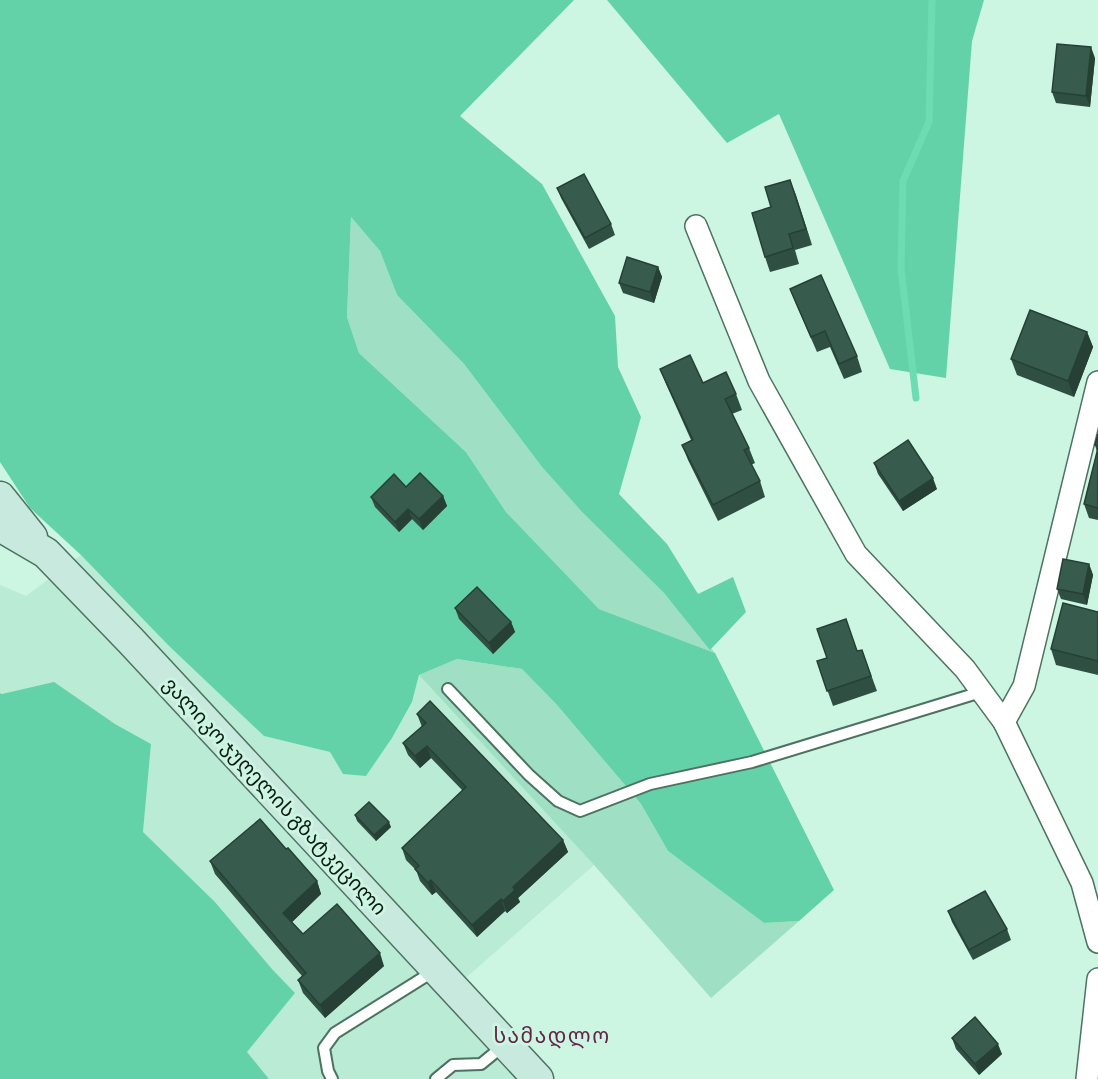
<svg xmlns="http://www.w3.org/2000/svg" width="1098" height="1079" font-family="'Sofia Sans Condensed','Noto Sans Georgian',sans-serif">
<rect width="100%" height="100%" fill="#ccf5e2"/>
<polygon fill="#b9ebd5" points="81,555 169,646 264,736 330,752 343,774 366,776 392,738 412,702 419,675 594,865 469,975 441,995 517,1079 269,1079 247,1052 295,993 272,969 215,902 143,832 151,744 115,724 0,693 0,585 26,596"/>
<g fill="#9fe0c4">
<polygon points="351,217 380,251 397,295 464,364 542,467 582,512 664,593 715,653 599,609 506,512 466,452 359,353 347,317"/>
<polygon points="457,659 522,669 557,705 641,804 668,851 764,923 799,921 711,998 594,865 419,675"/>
</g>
<g fill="#64d2a8">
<polygon points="0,0 574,0 460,116 542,184 615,316 618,367 641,417 619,494 667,544 698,594 733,577 746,612 710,650 664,593 582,512 542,467 464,364 397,295 380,251 351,217 347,317 359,353 466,452 506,512 599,609 715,653 834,890 799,921 764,923 668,851 641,804 557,705 522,669 457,659 419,675 412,702 392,738 366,776 343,774 330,752 264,736 169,646 81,555 30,508 0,462"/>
<polygon points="607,0 984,0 972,41 946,378 890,369 779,114 727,143"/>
<polygon points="54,682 115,724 151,744 143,832 215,902 272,969 295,993 247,1052 269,1079 0,1079 0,693 2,694"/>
</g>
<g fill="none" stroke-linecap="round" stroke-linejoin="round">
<polyline stroke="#6edcb2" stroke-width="7" points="916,398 901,268 903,181 929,122 932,0"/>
<defs>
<g id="service">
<polyline points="448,689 529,775 558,801 580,811 650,784 752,762 981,692"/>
<polyline points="332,1079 328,1071 324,1048 335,1033 434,971"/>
<polyline points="436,1079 453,1065 481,1064 503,1046"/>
</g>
<g id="minor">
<polyline points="696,226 759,381 856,554 965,669 1004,722 1082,883 1098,942"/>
<polyline points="1004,722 1024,686 1098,382"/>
<polyline points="1087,1079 1098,979"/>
</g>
<g id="secondary">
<polyline points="0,497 32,537"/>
<polyline points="0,526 46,553 131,641 538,1079"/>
</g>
</defs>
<use href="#service" stroke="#4d7262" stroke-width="14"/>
<use href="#minor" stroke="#4d7262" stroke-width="24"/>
<use href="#secondary" stroke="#4d7262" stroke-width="33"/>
<use href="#service" stroke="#fff" stroke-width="10"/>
<use href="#minor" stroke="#fff" stroke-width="21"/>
<use href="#secondary" stroke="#c8e9dd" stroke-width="30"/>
</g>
<g fill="#2f4f42">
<polygon points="1095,58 1090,107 1056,103 1052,92"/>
<polygon points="790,180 812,245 795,250 799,264 770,272 765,257 771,207"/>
<polygon points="557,188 611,224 615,235 589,249 561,198"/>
<polygon points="658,267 662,277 654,303 623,293 619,283"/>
<polygon points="790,289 857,356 862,372 844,379 830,347 817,352 796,304"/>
<polygon points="1087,332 1093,347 1074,397 1017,375 1011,359"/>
<polygon points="660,369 736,394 742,410 732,414 749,448 755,463 751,465 760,481 765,497 718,521 688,460 682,445 691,440 666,384"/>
<polygon points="1098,434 1098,520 1089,518 1084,504 1097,452 1095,445"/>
<polygon points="874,463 937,489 903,511 878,474"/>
<polygon points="406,487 443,496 447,506 423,530 412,519 399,532 375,507 371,497"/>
<polygon points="1089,564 1093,575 1087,605 1061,599 1057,589"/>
<polygon points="455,608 511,622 515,632 493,654 459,619"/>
<polygon points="1098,612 1098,675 1056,665 1051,649"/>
<polygon points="862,650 877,691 833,706 817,661"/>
<polygon points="417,714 563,840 568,852 518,898 520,902 507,913 505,911 477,937 436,892 432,895 420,881 416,870 406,860 402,848 463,791 431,758 420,768 408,755 403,743 422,727"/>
<polygon points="355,815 391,827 376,841 357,821"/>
<polygon points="286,849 317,881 321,894 292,922 303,934 384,966 325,1018 303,993 298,980 302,976 215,874 210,861"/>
<polygon points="948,911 1007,929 1011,940 973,960 952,922"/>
<polygon points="952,1038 1002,1054 979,1075 956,1049"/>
</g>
<g fill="#264036">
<polygon points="1091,47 1095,58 1090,107 1086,96"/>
<polygon points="790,180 796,195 812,245 806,229"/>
<polygon points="658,267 662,277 654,303 650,292"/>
<polygon points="1087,332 1093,347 1074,397 1068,381"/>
<polygon points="933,478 937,489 903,511 899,501"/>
<polygon points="443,496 447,506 423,530 419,519"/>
<polygon points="408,509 412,519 399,532 395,522"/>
<polygon points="1089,564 1093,575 1087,605 1083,594"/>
<polygon points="511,622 515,632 493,654 489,643"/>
<polygon points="427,746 431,758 420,768 415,756"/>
<polygon points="389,822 391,827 376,841 374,835"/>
<polygon points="563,840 568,852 518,898 520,902 507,913 503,901 513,887"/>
<polygon points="431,880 436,892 432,895 428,883"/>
<polygon points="317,881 321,894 288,926 283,913"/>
<polygon points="501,899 505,911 477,937 472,925"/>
<polygon points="380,953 384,966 325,1018 320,1005"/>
<polygon points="998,1044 1002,1054 979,1075 975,1064"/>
</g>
<g fill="#375c4d" stroke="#264036" stroke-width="1.5">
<polygon points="1057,44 1091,47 1086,96 1052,92"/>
<polygon points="584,174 611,224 585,238 557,188"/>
<polygon points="790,180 806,229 789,234 793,248 765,257 752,213 771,207 765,187"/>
<polygon points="627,257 658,267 650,292 619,283"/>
<polygon points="821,275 857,356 839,364 825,331 811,337 790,289"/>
<polygon points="1030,310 1087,332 1068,381 1011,359"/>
<polygon points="690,355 703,383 726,372 736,394 725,399 749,448 744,450 760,481 713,505 682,445 693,440 660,369"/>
<polygon points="1098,434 1098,446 1095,445"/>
<polygon points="908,440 933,478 899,501 874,463"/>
<polygon points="1098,448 1098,508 1084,504"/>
<polygon points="420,473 443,496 419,519 408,509 395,522 371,497 394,474 406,487"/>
<polygon points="1063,559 1089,564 1083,594 1057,589"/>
<polygon points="477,587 511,622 489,643 455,608"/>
<polygon points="1063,603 1098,612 1098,661 1051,649"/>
<polygon points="846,619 857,651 862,650 871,676 827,691 817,661 827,658 817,629"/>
<polygon points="430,701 563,840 513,887 515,890 503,901 501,899 472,925 431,880 428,883 415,869 419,866 402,848 466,787 427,746 415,756 403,743 426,723 417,714"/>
<polygon points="369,802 389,822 374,835 355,815"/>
<polygon points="260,819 286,849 288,848 317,881 283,913 303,934 337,904 380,953 320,1005 298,980 306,973 210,861"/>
<polygon points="985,891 1007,929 969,950 948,911"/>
<polygon points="975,1017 998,1044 975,1064 952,1038"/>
</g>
<g text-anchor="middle" stroke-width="6" stroke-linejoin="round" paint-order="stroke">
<g font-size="20" fill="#0c1b15" stroke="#ccf5e2">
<text transform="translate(275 796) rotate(47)" y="7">ვალიკო ჯუღელის გზატკეცილი</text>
</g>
<g font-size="21" letter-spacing="1.5" fill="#622549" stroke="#ccf5e2">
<text x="552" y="1043">სამადლო</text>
</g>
</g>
</svg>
